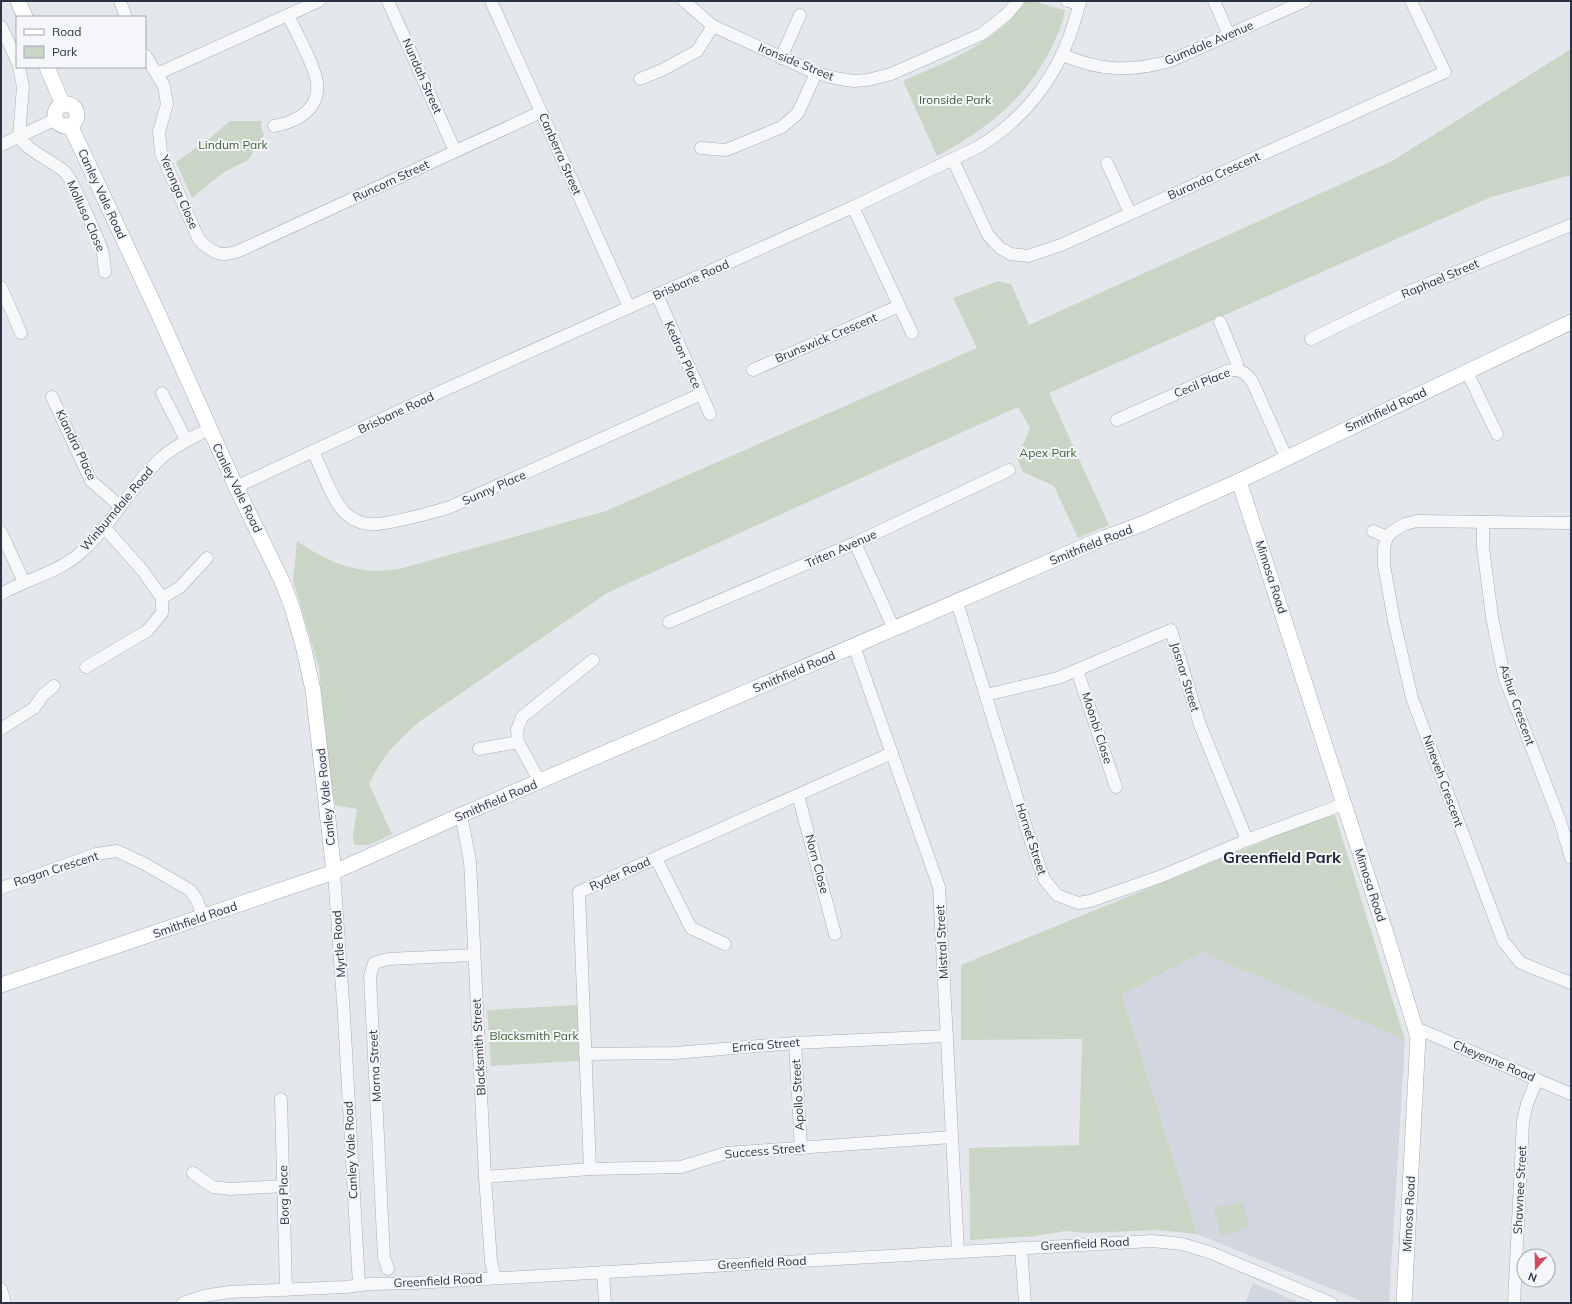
<svg xmlns="http://www.w3.org/2000/svg" width="1572" height="1304" font-family="Mulish,sans-serif">
<rect width="100%" height="100%" fill="#e4e7ec"/>
<g fill="#d2d6de">
<polygon points="1202,952 1405,1040 1389,1303 1366,1303 1197,1234 1122,995"/>
<polygon points="1253,1283 1300,1303 1245,1303"/>
</g>
<g fill="#c9d6c5">
<path d="M 1026,1 C 1041,1 1050,7 1065,10 C 1063,22 1059,32 1054,42 C 1030,96 987,129 937,156 L 903,81 C 949,60 995,44 1026,1 Z"/>
<path d="M 1571,49 L 1571,175 L 1491,197 L 1049,393 L 1109,525 L 1078,538 L 1054,486 L 1023,472 L 1017,459 L 1030,428 L 1018,407 L 607,593 L 419,722 C 394,744 384,754 369,784 L 392,834 C 382,839 365,849 354,844 L 353,835 L 357,809 L 335,805 L 328,760 L 319,668 L 293,580 L 297,541 C 320,557 342,568 371,571 C 380,571 390,570 399,569 L 606,511 L 977,348 L 953,298 L 998,281 L 1011,284 L 1029,325 L 1392,161 Z"/>
<polygon points="230,121 262,121 261,128 264,135 248,160 224,172 192,198 176,162 210,138"/>
<polygon points="1335,815 1405,1040 1202,952 1122,995 1197,1234 1158,1230 1086,1233 1065,1231 1035,1236 970,1240 969,1148 1079,1145 1082,1039 961,1040 961,965 1320,818"/>
<polygon points="577,1005 580,1061 491,1066 487,1010"/>
<polygon points="1243,1202 1249,1228 1221,1235 1214,1208"/>
</g>
<g fill="none" stroke-linecap="round" stroke-linejoin="round">
<defs>
<g id="minor">
<polyline points="120,1 126,17"/>
<polyline points="388,1 455,151"/>
<polyline points="491,1 629,307"/>
<polyline points="684,1 713,26 816,73 835,78 853,81 868,80 891,74 982,34 1007,14 1018,1"/>
<polyline points="1067,1 1080,4"/>
<polyline points="1214,1 1229,35"/>
<polyline points="1,26 17,61"/>
<path d="M 145,55 L 164,86 L 167,104 L 159,132 L 161,153 L 199,240 C 214,254 221,258 241,250 L 541,112"/>
<path d="M 1063,55 C 1100,71 1131,72 1170,61 L 1305,1"/>
<polyline points="781,58 800,15"/>
<polyline points="157,74 319,1"/>
<polyline points="640,79 662,70 697,51 713,26"/>
<path d="M 274,126 C 296,122 320,110 317,83 C 315,66 296,32 288,15"/>
<path d="M 19,137 C 30,153 50,159 65,172 C 72,179 100,242 103,254 C 104,260 104,266 105,272"/>
<polyline points="19,137 23,87 19,67"/>
<polyline points="1,145 56,119"/>
<polyline points="701,148 726,150 782,127 798,113 816,73"/>
<polyline points="953,160 988,235 1000,248 1011,254 1028,256 1061,245 1445,72 1411,1"/>
<polyline points="1107,163 1130,213"/>
<polyline points="853,207 912,333"/>
<polyline points="1,287 21,333"/>
<polyline points="657,295 710,414"/>
<polyline points="1220,322 1237,363 1236,370"/>
<polyline points="1311,339 1408,292 1571,225"/>
<polyline points="753,370 899,306"/>
<polyline points="1467,372 1497,434"/>
<polyline points="162,393 186,440"/>
<polyline points="52,397 91,481 120,506"/>
<path d="M 1117,420 L 1227,371 C 1239,368 1245,372 1252,381 L 1286,457"/>
<path d="M 313,451 C 321,468 332,499 344,512 C 351,519 361,524 372,524 C 380,525 388,522 396,521 C 414,517 432,513 450,507 L 701,394"/>
<path d="M 236,487 L 442,391 L 853,207 L 978,147 C 1033,114 1066,63 1080,1"/>
<polyline points="1483,522 1483,547 1492,617 1504,676 1560,821 1571,858"/>
<polyline points="1571,523 1417,521 1405,524 1393,531 1387,537 1384,548 1384,565 1394,621 1412,698 1503,941 1521,963 1571,983"/>
<polyline points="1373,531 1387,537"/>
<polyline points="1,532 24,582"/>
<polyline points="855,543 894,629"/>
<path d="M 1,594 C 26,579 57,573 79,554 C 111,527 130,487 160,459 C 174,446 192,438 209,429"/>
<polyline points="162,598 180,587 207,558"/>
<polyline points="957,602 1027,830 1044,879 1057,895 1078,903 1090,901 1162,876 1247,840 1344,804"/>
<polyline points="669,622 855,543 1009,470"/>
<polyline points="854,646 939,887 958,1251"/>
<polyline points="86,667 147,631 162,613 162,598 143,571 104,527"/>
<polyline points="1077,670 1116,787"/>
<polyline points="986,695 1058,678 1171,630 1200,725 1247,840"/>
<polyline points="1,729 34,708 43,695 54,686"/>
<polyline points="479,749 518,742"/>
<polyline points="540,782 518,742 517,730 522,717 593,660"/>
<polyline points="798,795 835,934"/>
<polyline points="461,815 470,861 485,1177 491,1261 495,1278"/>
<polyline points="656,858 691,928 725,944"/>
<polyline points="334,872 344,1016 359,1285"/>
<polyline points="1,888 96,854 117,851 143,863 190,890 197,900 203,918"/>
<polyline points="1416,1028 1571,1094"/>
<polyline points="795,1043 801,1148"/>
<polyline points="585,1054 675,1053 795,1043 947,1036"/>
<polyline points="281,1099 286,1290"/>
<polyline points="590,1169 579,892 892,753"/>
<polyline points="193,1173 213,1187 230,1189 284,1186"/>
<polyline points="485,1177 590,1169 681,1167 726,1153 952,1137"/>
<polyline points="1021,1248 1025,1303"/>
<polyline points="388,1269 384,1257 370,976 374,963 388,959 474,955"/>
<polyline points="603,1272 605,1303"/>
<polyline points="1,1289 5,1303"/>
<polyline points="183,1303 204,1296 229,1292 346,1287 370,1284 414,1283 1152,1241 1182,1244 1209,1252 1331,1303"/>
<polyline points="1514,1303 1523,1121 1527,1104 1537,1079"/>
</g>
<g id="major">
<polyline points="18,1 25,17"/>
<polyline points="47,67 63,105"/>
<circle cx="66" cy="115" r="11"/>
<polyline points="70,125 158,313 236,487 282,581 292,607 304,649 313,690 334,872"/>
<polyline points="1239,481 1384,927 1418,1037 1404,1303"/>
<polyline points="1,985 334,872 461,815 1104,538 1142,524 1239,481 1571,322"/>
</g>
</defs>
<use href="#minor" stroke="#a9aeb7" stroke-width="13"/>
<use href="#major" stroke="#a3abb8" stroke-width="16"/>
<use href="#minor" stroke="#f7f8fa" stroke-width="12"/>
<use href="#major" stroke="#fff" stroke-width="15"/>
</g>
<g text-anchor="middle" stroke-width="4" stroke-linejoin="round" paint-order="stroke">
<g font-size="12" fill="#2b3445" stroke="#f4f6f9">
<text transform="translate(1209 43) rotate(-23)" y="4">Gumdale Avenue</text>
<text transform="translate(796 62) rotate(22)" y="4">Ironside Street</text>
<text transform="translate(422 76) rotate(66)" y="4">Nundah Street</text>
<text transform="translate(560 154) rotate(66)" y="4">Canberra Street</text>
<text transform="translate(1214 176) rotate(-24)" y="4">Buranda Crescent</text>
<text transform="translate(391 181) rotate(-25)" y="4">Runcorn Street</text>
<text transform="translate(179 192) rotate(67)" y="4">Yeronga Close</text>
<text transform="translate(102 194) rotate(65)" y="4">Canley Vale Road</text>
<text transform="translate(86 216) rotate(66)" y="4">Molluso Close</text>
<text transform="translate(1440 279) rotate(-23)" y="4">Raphael Street</text>
<text transform="translate(691 280) rotate(-24)" y="4">Brisbane Road</text>
<text transform="translate(826 338) rotate(-23)" y="4">Brunswick Crescent</text>
<text transform="translate(683 355) rotate(66)" y="4">Kedron Place</text>
<text transform="translate(1202 383) rotate(-22)" y="4">Cecil Place</text>
<text transform="translate(1386 410) rotate(-25)" y="4">Smithfield Road</text>
<text transform="translate(396 413) rotate(-25)" y="4">Brisbane Road</text>
<text transform="translate(76 445) rotate(64)" y="4">Kiandra Place</text>
<text transform="translate(237 488) rotate(64)" y="4">Canley Vale Road</text>
<text transform="translate(494 488) rotate(-24)" y="4">Sunny Place</text>
<text transform="translate(117 509) rotate(-50)" y="4">Winburndale Road</text>
<text transform="translate(1091 545) rotate(-22)" y="4">Smithfield Road</text>
<text transform="translate(841 549) rotate(-24)" y="4">Triten Avenue</text>
<text transform="translate(1271 577) rotate(72)" y="4">Mimosa Road</text>
<text transform="translate(794 672) rotate(-23)" y="4">Smithfield Road</text>
<text transform="translate(1185 677) rotate(73)" y="4">Jasnar Street</text>
<text transform="translate(1517 705) rotate(71)" y="4">Ashur Crescent</text>
<text transform="translate(1097 728) rotate(72)" y="4">Moonbi Close</text>
<text transform="translate(1443 781) rotate(70)" y="4">Nineveh Crescent</text>
<text transform="translate(326 797) rotate(-96)" y="4">Canley Vale Road</text>
<text transform="translate(496 801) rotate(-23)" y="4">Smithfield Road</text>
<text transform="translate(1031 839) rotate(72)" y="4">Hornet Street</text>
<text transform="translate(817 864) rotate(75)" y="4">Norn Close</text>
<text transform="translate(56 869) rotate(-18)" y="4">Rogan Crescent</text>
<text transform="translate(620 874) rotate(-24)" y="4">Ryder Road</text>
<text transform="translate(1370 885) rotate(72)" y="4">Mimosa Road</text>
<text transform="translate(195 920) rotate(-19)" y="4">Smithfield Road</text>
<text transform="translate(942 942) rotate(-93)" y="4">Mistral Street</text>
<text transform="translate(339 944) rotate(-94)" y="4">Myrtle Road</text>
<text transform="translate(766 1045) rotate(-5)" y="4">Errica Street</text>
<text transform="translate(479 1047) rotate(-93)" y="4">Blacksmith Street</text>
<text transform="translate(1494 1061) rotate(23)" y="4">Cheyenne Road</text>
<text transform="translate(375 1066) rotate(-93)" y="4">Morna Street</text>
<text transform="translate(798 1095) rotate(-93)" y="4">Apollo Street</text>
<text transform="translate(351 1150) rotate(-93)" y="4">Canley Vale Road</text>
<text transform="translate(765 1151) rotate(-5)" y="4">Success Street</text>
<text transform="translate(1520 1190) rotate(-87)" y="4">Shawnee Street</text>
<text transform="translate(284 1195) rotate(-92)" y="4">Borg Place</text>
<text transform="translate(1409 1214) rotate(-87)" y="4">Mimosa Road</text>
<text transform="translate(1085 1244) rotate(-3)" y="4">Greenfield Road</text>
<text transform="translate(762 1263) rotate(-3)" y="4">Greenfield Road</text>
<text transform="translate(438 1281) rotate(-3)" y="4">Greenfield Road</text>
</g>
<g font-size="12" fill="#3f6138" stroke="#f4f6f9">
<text x="955" y="104">Ironside Park</text>
<text x="233" y="149">Lindum Park</text>
<text x="1048" y="457">Apex Park</text>
<text x="534" y="1040">Blacksmith Park</text>
</g>
<g font-size="16" font-weight="bold" fill="#1d2536" stroke="#f4f6f9">
<text x="1282" y="863">Greenfield Park</text>
</g>
</g>
<rect width="1572" height="1304" fill="none" stroke="#2b3445" stroke-width="4"/>
<rect x="16" y="16" width="130" height="52" fill="#f4f6f9" stroke="#a4a8b1"/>
<rect x="24" y="29" width="20" height="6" fill="#ffffff" stroke="#a4a8b1"/>
<text x="52" y="36" font-size="12" fill="#2b3445">Road</text>
<rect x="24" y="46" width="20" height="12" fill="#c9d6c5" stroke="#a4a8b1"/>
<text x="52" y="56" font-size="12" fill="#2b3445">Park</text>
<g transform="translate(1536 1268) rotate(200)"><circle r="19" fill="#f4f6f9" stroke="#a4a8b1"/>
<path d="M0-3L7 15L0 10L-7 15Z" fill="#d1495b"/>
<text y="-6" font-size="11" font-weight="bold" text-anchor="middle" fill="#2b3445">N</text>
</g>
</svg>
